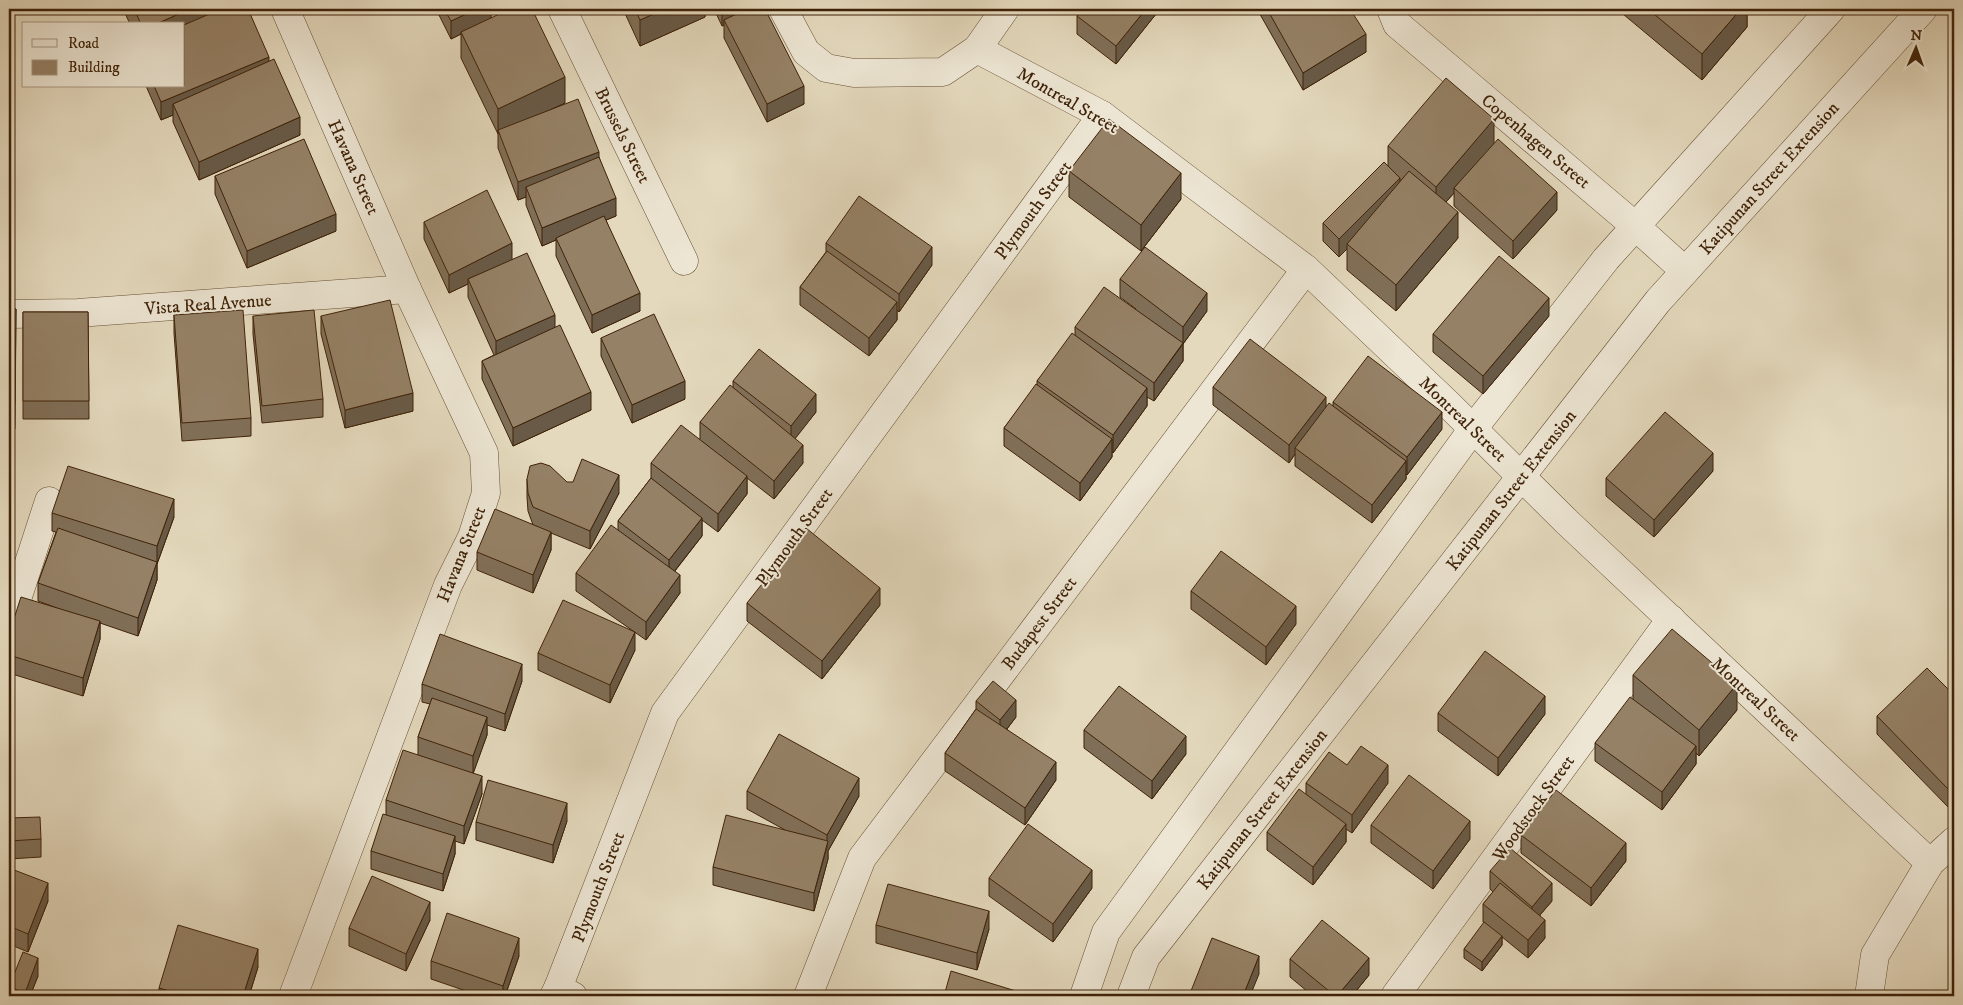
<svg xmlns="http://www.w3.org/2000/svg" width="1963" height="1005" font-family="'IM FELL DW Pica',serif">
<rect width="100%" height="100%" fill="#e4d9bd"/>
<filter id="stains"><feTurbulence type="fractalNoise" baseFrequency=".004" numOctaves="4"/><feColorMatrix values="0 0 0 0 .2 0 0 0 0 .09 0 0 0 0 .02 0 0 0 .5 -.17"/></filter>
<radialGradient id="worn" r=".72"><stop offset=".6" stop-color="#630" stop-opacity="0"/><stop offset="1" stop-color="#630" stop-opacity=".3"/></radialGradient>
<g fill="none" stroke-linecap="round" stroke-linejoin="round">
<defs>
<g id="minor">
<polyline points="285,9 407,289"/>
<polyline points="562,9 684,261"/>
<polyline points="783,9 806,52 826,68 854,73 943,72 977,49 1005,9"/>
<polyline points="1391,9 1397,24 1634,225 1685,271"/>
<polyline points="977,49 1102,115 1306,269 1449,405 1567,522 1930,863"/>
<polyline points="9,624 49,501"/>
<polyline points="558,988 665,713 1102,115"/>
<polyline points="808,996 862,858 1306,269"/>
<polyline points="1395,996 1671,619"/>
<polyline points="1869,996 1875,955 1930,863 1954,841"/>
</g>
<g id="tertiary">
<polyline points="9,314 78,313 407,289 484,453 486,493 472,537 448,585 293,996"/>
<polyline points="554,996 558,988 573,996"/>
<polyline points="1084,996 1106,932 1472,430 1606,259 1831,9"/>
<polyline points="1131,996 1146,957 1658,301 1923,9"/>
</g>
</defs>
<use href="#minor" stroke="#685035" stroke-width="29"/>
<use href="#tertiary" stroke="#685035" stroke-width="29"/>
<use href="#minor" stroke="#ede6d4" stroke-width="28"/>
<use href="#tertiary" stroke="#ede6d4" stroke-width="28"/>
</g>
<g fill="#806f58" stroke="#3f2208">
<polygon points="123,9 248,9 269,62 300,135 199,180 173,122 173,115 161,120 146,86 184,86 184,24 130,24"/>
<polygon points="436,9 491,9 491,18 565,103 543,113 599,157 616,216 606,220 640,311 592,333 556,256 556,240 542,246 526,205 526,197 518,200 498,148 498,134 461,58 461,34 451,39"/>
<polygon points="623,9 705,9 705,17 640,46"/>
<polygon points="714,9 765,9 804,104 767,122 724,38 724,25 722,26"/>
<polygon points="1082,9 1160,9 1116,64 1077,34 1077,16"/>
<polygon points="1257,9 1350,9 1366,52 1303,90"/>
<polygon points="1617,9 1747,9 1747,27 1702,80"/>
<polygon points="1494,143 1557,210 1513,259 1454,206 1454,193 1446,202 1458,238 1396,311 1347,270 1347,249 1339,257 1323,241 1323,223 1388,166 1388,146"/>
<polygon points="1069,171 1181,199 1141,251 1069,197"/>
<polygon points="215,176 336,231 247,268 215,194"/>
<polygon points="424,222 512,259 555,328 591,410 513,446 482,379 482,361 494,355 468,297 468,284 449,293 424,239"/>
<polygon points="826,243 932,265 899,312 897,310 897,320 869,356 800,305 800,287 826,252"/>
<polygon points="1120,279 1207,311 1183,344 1183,361 1154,401 1147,397 1147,406 1113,453 1112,452 1112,457 1080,501 1004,446 1004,428 1037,385 1037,381 1075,336 1075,327 1136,309 1120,297"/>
<polygon points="9,309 16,309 15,429 9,429"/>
<polygon points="23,312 88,312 89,419 23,419"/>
<polygon points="174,315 251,418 251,436 182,441 174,333"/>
<polygon points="253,316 323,399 323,417 262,423 253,334"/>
<polygon points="321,316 413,411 345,428 321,334"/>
<polygon points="1549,316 1483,394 1433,352 1433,334"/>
<polygon points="601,338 685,399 632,423 601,356"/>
<polygon points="733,381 816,412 795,438 803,463 774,499 747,478 747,494 718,532 702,520 702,536 675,571 680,593 646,640 576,591 576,573 618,531 618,521 651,478 651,463 700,439 700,422 733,388"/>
<polygon points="1213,387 1326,407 1333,406 1333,402 1442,429 1407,475 1406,474 1406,479 1372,523 1295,466 1295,454 1289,463 1213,405"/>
<polygon points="1713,471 1654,537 1606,496 1606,478"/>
<polygon points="527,479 619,493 590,549 551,533 551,550 533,593 477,570 477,552 533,525 528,511 527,497"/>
<polygon points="52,513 174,517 157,564 157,580 138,636 100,623 100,639 83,696 9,673 9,634 57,608 38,601 38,583 56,532 52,531"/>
<polygon points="1191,591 1296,624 1266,665 1191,609"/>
<polygon points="747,603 880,605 822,679 747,621"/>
<polygon points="635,650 610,703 538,670 538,653"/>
<polygon points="1633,675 1737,710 1699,756 1696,753 1696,764 1662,810 1595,761 1595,743 1633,700"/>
<polygon points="1953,679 1954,679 1954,802 1949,808 1877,734 1877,716 1953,694"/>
<polygon points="522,681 505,731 487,725 487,735 473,773 482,794 464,844 455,841 455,854 443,891 371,869 371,851 386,815 386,800 418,755 418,737 430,704 422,702 422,684"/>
<polygon points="976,701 1016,717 1007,729 1056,780 1025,825 945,771 945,753 976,709"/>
<polygon points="1438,713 1545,714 1498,776 1438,731"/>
<polygon points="1084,730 1186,754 1152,799 1084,748"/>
<polygon points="1306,783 1388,783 1352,833 1346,829 1346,842 1313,885 1267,850 1267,832 1306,794"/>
<polygon points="747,791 859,796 828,851 828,859 814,911 713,885 713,867 785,830 747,809"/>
<polygon points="9,818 41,839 41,857 9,859"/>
<polygon points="567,821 553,863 476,840 476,822"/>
<polygon points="1371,825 1470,839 1433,889 1371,843"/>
<polygon points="1521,835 1626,861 1591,906 1521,853"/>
<polygon points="9,868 48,901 28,952 9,944"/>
<polygon points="1490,871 1552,901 1540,915 1545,938 1528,958 1502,937 1502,945 1482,971 1464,958 1464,949 1486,924 1483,922 1483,904 1493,892 1490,889"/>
<polygon points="989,878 1092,888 1053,942 989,896"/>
<polygon points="430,920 406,971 349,946 349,928"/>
<polygon points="876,925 989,929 977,970 876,943"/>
<polygon points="519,956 505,996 481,996 431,979 431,961"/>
<polygon points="1290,959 1369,975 1352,996 1313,996 1290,977"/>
<polygon points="258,967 249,996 159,996 159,988"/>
<polygon points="38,976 30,996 9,996 9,987"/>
</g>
<g fill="#685a47" stroke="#3f2208">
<polygon points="190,9 235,9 184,37 184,24 156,24"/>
<polygon points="477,9 491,9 491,20 461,32 461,34 451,39 451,21"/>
<polygon points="665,9 705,9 705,17 640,46 640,20"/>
<polygon points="722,9 759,9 724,20 724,25 722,26"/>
<polygon points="914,9 921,9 914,13"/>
<polygon points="1146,9 1160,9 1116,64 1116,46"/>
<polygon points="1741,9 1747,9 1747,27 1702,80 1702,54"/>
<polygon points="1366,34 1366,52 1303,90 1303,73"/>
<polygon points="269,57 269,75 173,104 173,115 161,120 161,102"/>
<polygon points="565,77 565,103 500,133 498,130 498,134 498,109"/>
<polygon points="804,86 804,104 767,122 767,104"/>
<polygon points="300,117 300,135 199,180 199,162"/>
<polygon points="1494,119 1494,145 1454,188 1454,193 1436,213 1436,187"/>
<polygon points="599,152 599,170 526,187 526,197 518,200 518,182"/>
<polygon points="1181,173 1181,199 1141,251 1141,225"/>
<polygon points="1400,178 1400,196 1347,244 1347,249 1339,257 1339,239"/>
<polygon points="1557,192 1557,210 1513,259 1513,241"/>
<polygon points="616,198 616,216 557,240 556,238 556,240 542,246 542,228"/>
<polygon points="1458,212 1458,238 1396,311 1396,285"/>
<polygon points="336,214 336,231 247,268 247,251"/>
<polygon points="512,243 512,261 468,279 468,284 449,293 449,275"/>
<polygon points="932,247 932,265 899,312 899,294"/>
<polygon points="640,293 640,311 592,333 592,315"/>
<polygon points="1207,293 1207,311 1183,344 1183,361 1154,401 1154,383 1183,344 1183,327"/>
<polygon points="1549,298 1549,316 1483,394 1483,376"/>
<polygon points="897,302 897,320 869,356 869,338"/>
<polygon points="555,315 555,333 496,359 496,341"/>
<polygon points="685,381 685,399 632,423 632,405"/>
<polygon points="1147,388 1147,406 1113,453 1113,435"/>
<polygon points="591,392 591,410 513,446 513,428"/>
<polygon points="413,393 413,411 345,428 345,410"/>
<polygon points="816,394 816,412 791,444 791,426"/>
<polygon points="1326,397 1326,415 1295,448 1295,454 1289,463 1289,445"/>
<polygon points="1442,412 1442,429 1407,475 1407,457"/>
<polygon points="1112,439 1112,457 1080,501 1080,483"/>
<polygon points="803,445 803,463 774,499 774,481"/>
<polygon points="1713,453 1713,471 1654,537 1654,520"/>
<polygon points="1406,461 1406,479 1372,523 1372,505"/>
<polygon points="619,475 619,493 590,549 590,531"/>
<polygon points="747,476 747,494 718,532 718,514"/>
<polygon points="174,499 174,517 157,564 157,546"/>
<polygon points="702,518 702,536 669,578 669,560"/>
<polygon points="551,532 551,550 533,593 533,575"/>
<polygon points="157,562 157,580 138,636 138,618"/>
<polygon points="680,575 680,593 646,640 646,622"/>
<polygon points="880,588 880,605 822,679 822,661"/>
<polygon points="1296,606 1296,624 1266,665 1266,647"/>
<polygon points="100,621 100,639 83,696 83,678"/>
<polygon points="635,632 635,650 610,703 610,685"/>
<polygon points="522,664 522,681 505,731 505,714"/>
<polygon points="1737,684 1737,710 1699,756 1699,730"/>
<polygon points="1545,696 1545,714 1498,776 1498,758"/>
<polygon points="1016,700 1016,717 1000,738 1000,720"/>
<polygon points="487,717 487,735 473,774 473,756"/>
<polygon points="1186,736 1186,754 1152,799 1152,781"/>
<polygon points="1696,746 1696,764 1662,810 1662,792"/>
<polygon points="1056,762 1056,780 1025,825 1025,808"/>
<polygon points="1388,765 1388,783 1352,833 1352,815"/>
<polygon points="482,776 482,794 464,844 464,826"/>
<polygon points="859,778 859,796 828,851 828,859 814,911 814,893 827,847 827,835"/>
<polygon points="1954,784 1954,802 1949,808 1949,790"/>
<polygon points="567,803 567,821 553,863 553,845"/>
<polygon points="1470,821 1470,839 1433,889 1433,871"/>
<polygon points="1346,824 1346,842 1313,885 1313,867"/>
<polygon points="455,836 455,854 443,891 443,874"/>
<polygon points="1626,843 1626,861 1591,906 1591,888"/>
<polygon points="1092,870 1092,888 1053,942 1053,924"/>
<polygon points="48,883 48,901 28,952 28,934"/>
<polygon points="1552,883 1552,901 1532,924 1532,907"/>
<polygon points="430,902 430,920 406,971 406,954"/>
<polygon points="989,911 989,929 977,970 977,953"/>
<polygon points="1545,920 1545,938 1528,958 1528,940"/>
<polygon points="1502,936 1502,945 1482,971 1482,962"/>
<polygon points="519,938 519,956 505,996 503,996 503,986"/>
<polygon points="258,949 258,967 249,996 243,996"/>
<polygon points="1259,956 1259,974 1250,996 1243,996"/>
<polygon points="38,958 38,976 30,996 25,996 25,993"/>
<polygon points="1369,958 1369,975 1352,996 1337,996"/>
</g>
<g fill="#958166" stroke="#3f2208">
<polygon points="134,9 190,9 156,24 141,24"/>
<polygon points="221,9 248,9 269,57 161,102 154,86 184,86 184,25"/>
<polygon points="444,9 477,9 451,21"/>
<polygon points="510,9 532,9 565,77 498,109 461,32"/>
<polygon points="635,9 665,9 640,20"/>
<polygon points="747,9 765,9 804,86 767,104 724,20"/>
<polygon points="1082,9 1146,9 1116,46 1077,16"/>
<polygon points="1267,9 1350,9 1366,34 1303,73"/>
<polygon points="1648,9 1741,9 1702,54"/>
<polygon points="274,59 300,117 199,162 173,104"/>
<polygon points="1446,78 1494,119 1436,187 1388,146"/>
<polygon points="578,99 599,152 518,182 498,130"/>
<polygon points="1109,119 1181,173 1141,225 1069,171"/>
<polygon points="304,139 336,214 247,251 215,176"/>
<polygon points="1498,139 1557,192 1513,241 1454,188"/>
<polygon points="599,157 616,198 542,228 526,187"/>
<polygon points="1384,162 1400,178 1339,239 1323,223"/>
<polygon points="1409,171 1458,212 1396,285 1347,244"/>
<polygon points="487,190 512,243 449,275 424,222"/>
<polygon points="859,196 932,247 899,294 826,243"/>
<polygon points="604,216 640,293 592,315 556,238"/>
<polygon points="1145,247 1207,293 1183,327 1120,279"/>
<polygon points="827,251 897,302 869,338 800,287"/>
<polygon points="527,253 555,315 496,341 468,279"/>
<polygon points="1499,256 1549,298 1483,376 1433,334"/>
<polygon points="1104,287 1183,343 1154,383 1075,327"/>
<polygon points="390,300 413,393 345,410 321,316"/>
<polygon points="9,309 16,309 15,403 9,403"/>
<polygon points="243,310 251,418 182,423 174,315"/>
<polygon points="314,310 323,399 262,406 253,316"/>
<polygon points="23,312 88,312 89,401 23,401"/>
<polygon points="654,314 685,381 632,405 601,338"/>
<polygon points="560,325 591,392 513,428 482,361"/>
<polygon points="1072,333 1147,388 1113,435 1037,381"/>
<polygon points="1250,339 1326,397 1289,445 1213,387"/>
<polygon points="759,349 816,394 791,426 733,381"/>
<polygon points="1368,356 1442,412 1407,457 1333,402"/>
<polygon points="1036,384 1112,439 1080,483 1004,428"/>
<polygon points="730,385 803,445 774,481 700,422"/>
<polygon points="1329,403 1406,461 1372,505 1295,448"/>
<polygon points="1665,412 1713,453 1654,520 1606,478"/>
<polygon points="681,425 747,476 718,514 651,463"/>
<polygon points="582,459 619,475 590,531 533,507 528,493 527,479 530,466 541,463 550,466 567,482 573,482"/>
<polygon points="68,466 174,499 157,546 52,513"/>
<polygon points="651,478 702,518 669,560 618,521"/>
<polygon points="495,509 551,532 533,575 477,552"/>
<polygon points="611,525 680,575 646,622 576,573"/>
<polygon points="58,528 157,562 138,618 38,583"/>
<polygon points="806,528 880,588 822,661 747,603"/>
<polygon points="1221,551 1296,606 1266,647 1191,591"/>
<polygon points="21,597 100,621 83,678 9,655 9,634"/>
<polygon points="563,600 635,632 610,685 538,653"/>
<polygon points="1672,629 1737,684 1699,730 1633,675"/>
<polygon points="440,634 522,664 505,714 422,684"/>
<polygon points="1485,651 1545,696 1498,758 1438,713"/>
<polygon points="1927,668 1954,695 1954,784 1949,790 1877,716"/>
<polygon points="993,681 1016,700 1000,720 976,701"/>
<polygon points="1119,686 1186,736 1152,781 1084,730"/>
<polygon points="1630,697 1696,746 1662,792 1595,743"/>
<polygon points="432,698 487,717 473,756 418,737"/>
<polygon points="976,709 1056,762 1025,808 945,753"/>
<polygon points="779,734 859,778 827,835 747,791"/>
<polygon points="1361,746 1388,765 1352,815 1306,783 1329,752 1347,765"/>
<polygon points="403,750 482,776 464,826 386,800"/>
<polygon points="1409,775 1470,821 1433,871 1371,825"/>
<polygon points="488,780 567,803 553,845 476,822"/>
<polygon points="1299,789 1346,824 1313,867 1267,832"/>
<polygon points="1556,790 1626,843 1591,888 1521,835"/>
<polygon points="383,814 455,836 443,874 371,851"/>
<polygon points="726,815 828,841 814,893 713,867"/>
<polygon points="40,817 41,839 9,841 9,818"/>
<polygon points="1028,824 1092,870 1053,924 989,878"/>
<polygon points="1510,848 1552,883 1532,907 1490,871"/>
<polygon points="9,868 48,883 28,934 9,926"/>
<polygon points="372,876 430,902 406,954 349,928"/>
<polygon points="1500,883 1545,920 1528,940 1483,904"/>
<polygon points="888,884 989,911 977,953 876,925"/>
<polygon points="447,913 519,938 503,986 431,961"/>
<polygon points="1322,920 1369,958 1337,996 1335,996 1290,959"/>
<polygon points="1484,922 1502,936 1482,962 1464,949"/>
<polygon points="178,925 258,949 243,996 187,996 159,988"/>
<polygon points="1212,938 1259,956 1243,996 1189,996"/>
<polygon points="23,952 38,958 25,993 9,987"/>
<polygon points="951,971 1032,996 944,996"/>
<polygon points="1954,985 1954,996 1942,996"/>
</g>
<g text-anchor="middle" stroke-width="4" stroke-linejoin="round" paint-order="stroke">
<g font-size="18" fill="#3f2208" stroke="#ede6d4">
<text transform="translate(1068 100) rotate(30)" y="6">Montreal Street</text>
<text transform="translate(623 135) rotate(64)" y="6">Brussels Street</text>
<text transform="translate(1536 141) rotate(40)" y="6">Copenhagen Street</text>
<text transform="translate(354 167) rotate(66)" y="6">Havana Street</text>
<text transform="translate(1769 178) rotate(-48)" y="6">Katipunan Street Extension</text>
<text transform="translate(1033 210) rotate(-54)" y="6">Plymouth Street</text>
<text transform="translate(208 304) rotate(-4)" y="6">Vista Real Avenue</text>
<text transform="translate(1463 419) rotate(44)" y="6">Montreal Street</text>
<text transform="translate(1511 490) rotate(-52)" y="6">Katipunan Street Extension</text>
<text transform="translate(794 537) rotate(-54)" y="6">Plymouth Street</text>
<text transform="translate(461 554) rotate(-68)" y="6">Havana Street</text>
<text transform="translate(1039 623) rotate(-53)" y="6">Budapest Street</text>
<text transform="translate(1756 699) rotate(43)" y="6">Montreal Street</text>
<text transform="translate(1533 808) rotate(-54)" y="6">Woodstock Street</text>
<text transform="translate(1262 809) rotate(-52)" y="6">Katipunan Street Extension</text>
<text transform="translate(598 887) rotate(-69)" y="6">Plymouth Street</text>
</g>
</g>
<rect width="1963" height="1005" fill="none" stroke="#e4d9bd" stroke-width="30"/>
<rect x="10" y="10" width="1943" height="985" fill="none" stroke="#3f2208" stroke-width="2.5"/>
<rect x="15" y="15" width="1933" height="975" fill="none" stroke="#3f2208"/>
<rect x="22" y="22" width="162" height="65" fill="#ede6d4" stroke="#a79882"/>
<rect x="32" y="39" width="25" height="8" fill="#ede6d4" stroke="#a79882"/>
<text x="68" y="48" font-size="15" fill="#3f2208">Road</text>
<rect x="32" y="60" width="25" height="15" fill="#958166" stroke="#a79882"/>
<text x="68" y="72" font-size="15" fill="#3f2208">Building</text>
<g transform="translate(1916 48) rotate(2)" stroke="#ede6d4" stroke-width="4" paint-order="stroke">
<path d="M0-4L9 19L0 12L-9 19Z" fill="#3f2208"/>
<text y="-8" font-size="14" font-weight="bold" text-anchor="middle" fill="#3f2208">N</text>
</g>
<rect width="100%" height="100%" filter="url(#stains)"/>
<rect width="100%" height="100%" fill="url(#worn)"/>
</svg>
